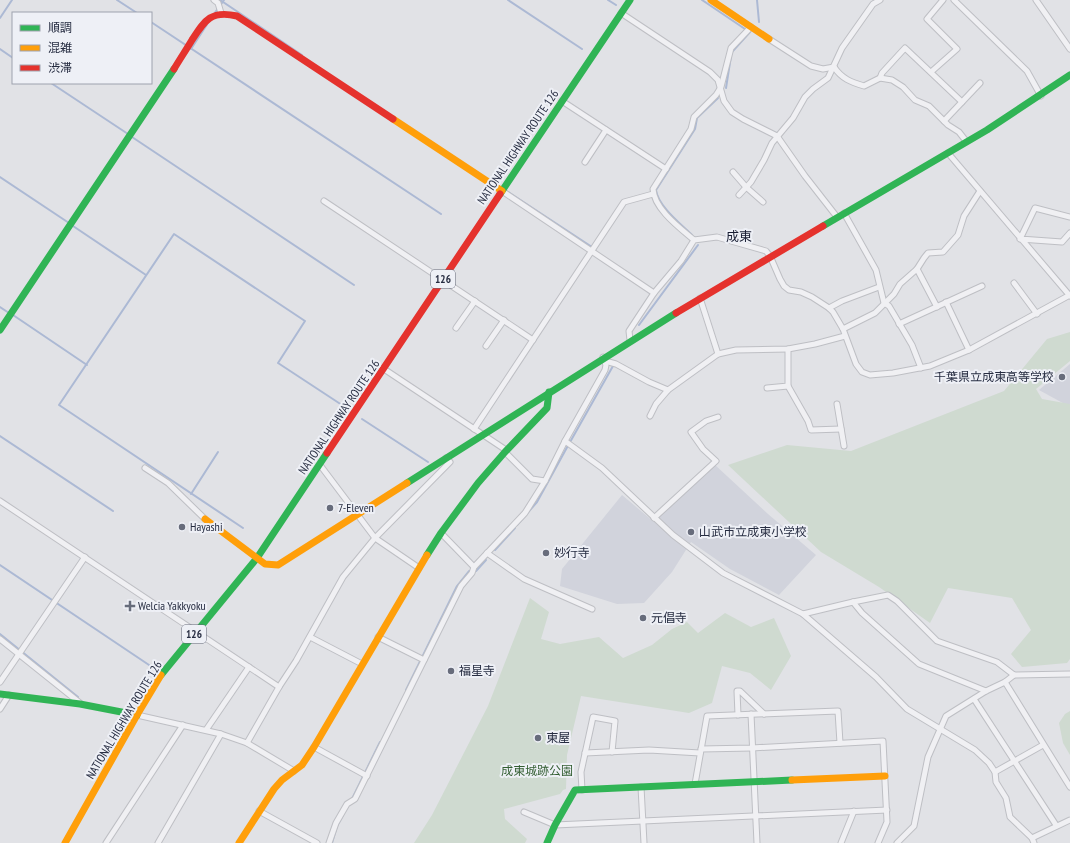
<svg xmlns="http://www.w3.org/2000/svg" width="1070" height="843" font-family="'PT Sans Narrow','Noto Sans JP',sans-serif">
<rect width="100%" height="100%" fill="#e1e2e6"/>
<g fill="#d1d3dc">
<polygon points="1070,364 1070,407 1039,390"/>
<polygon points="714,464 768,514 816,555 779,595 730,569 691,542 672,572 644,603 617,604 560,586 562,569 622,495 654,522"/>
</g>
<g fill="#cfdad0">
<polygon points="1070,332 1070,361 1036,389 1042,399 1070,404 1070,659 1067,663 1022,667 1011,654 1031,630 1012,598 948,588 930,623 879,587 821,552 728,465 787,445 851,451 1004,391 1047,339"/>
<polygon points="530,598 549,612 541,639 560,644 599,637 623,658 652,645 672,629 687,622 698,633 725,613 751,627 774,618 791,656 771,690 750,673 722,666 712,703 689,713 581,696 567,755 566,789 563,790 560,794 504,809 505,819 527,839 525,843 414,843 432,815 488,706"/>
<polygon points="1070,711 1070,755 1063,743 1059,723 1065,714"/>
</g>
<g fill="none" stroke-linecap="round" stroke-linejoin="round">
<g stroke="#acb9d4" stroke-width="2">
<polyline points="117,0 137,13"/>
<polyline points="220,0 302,55"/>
<polyline points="508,0 582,49"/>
<polyline points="608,0 616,5"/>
<polyline points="702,0 745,29"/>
<polyline points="757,0 759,22"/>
<polyline points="214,14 224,0"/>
<polyline points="0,18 12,0"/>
<polyline points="151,22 441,214"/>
<polyline points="0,49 13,58"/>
<polyline points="191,49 208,23"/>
<polyline points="732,52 750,32"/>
<polyline points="51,83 128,134"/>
<polyline points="726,88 731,56"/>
<polyline points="132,137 354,285"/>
<polyline points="0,177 69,223"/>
<polyline points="505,190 592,247"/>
<polyline points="73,226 146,275"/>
<path d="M 692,235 C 681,224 658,206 656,190 L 695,129 L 697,118 L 718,98"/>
<polyline points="0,307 9,313"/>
<polyline points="13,315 87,365"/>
<polyline points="639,325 698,245"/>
<polyline points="362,419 428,462"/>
<polyline points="0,436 113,511"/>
<polyline points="191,494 218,452"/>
<polyline points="517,525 537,502 565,451 613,366"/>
<polyline points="243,528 59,405 174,234 305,321 278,363 345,407"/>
<polyline points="495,550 515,528"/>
<polyline points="0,565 158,671"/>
<polyline points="0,634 78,697"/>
<polyline points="406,690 457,586 469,571 476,571 486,560"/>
<polyline points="352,799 380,742"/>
<polyline points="332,843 337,826 343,815"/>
</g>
<defs>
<g id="street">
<polyline points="214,0 218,3 221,13"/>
<polyline points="954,0 1027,71 1041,96"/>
<polyline points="1036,0 1070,49"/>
<polyline points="621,13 710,72 718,80 724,101 732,112 743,119 777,136 805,176 837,217"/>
<polyline points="769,39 811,66 823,69 834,67"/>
<path d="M 834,67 C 842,79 851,82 864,86 L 880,78 L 882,73 L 905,48 L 962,102"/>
<polyline points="931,72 957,49 927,19 943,0"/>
<polyline points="880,78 892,80 903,87 915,100 929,106 948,125 959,132 966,141"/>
<polyline points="562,101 666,169"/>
<polyline points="944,121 980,83"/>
<polyline points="948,153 1070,296"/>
<polyline points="585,162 606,130"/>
<polyline points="733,172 746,187 763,202"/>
<polyline points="502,191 654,293"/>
<polyline points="739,195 751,182 764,160 772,143 793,118 805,97 813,89 828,78 842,48 873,4 880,0"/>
<polyline points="324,201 533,340"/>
<polyline points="844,213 876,270 884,303 889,306 912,345 921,368"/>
<polyline points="1070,217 1035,208 1020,239 1062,242 1070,233"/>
<path d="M 694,240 C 680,228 654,209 653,189 L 691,129 L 694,117 L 716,95 L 721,87 L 731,48 L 751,27"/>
<polyline points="917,269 937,307"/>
<polyline points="1014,283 1037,314"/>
<polyline points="700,298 718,354"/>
<polyline points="946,302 969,350"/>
<polyline points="829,308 842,301 879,287"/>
<polyline points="899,324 982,286"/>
<polyline points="456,328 475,301"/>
<polyline points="843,329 875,313 894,294 900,284 917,269 924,258 928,253 943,252 958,235 964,216 980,191"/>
<polyline points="630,340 629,331 654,293 681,261 694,240 717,237 766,251 770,256 780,279 784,286 789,290 801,292 812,297 829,308 833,312 843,329 856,364 862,372 870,375 893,373 930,366 969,350 1068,296"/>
<polyline points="486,346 504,320"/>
<polyline points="605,361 616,364 649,382 668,390"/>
<polyline points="384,369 506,450"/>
<polyline points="788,386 808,421 811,430 841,429"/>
<polyline points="767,388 788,386 788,349"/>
<polyline points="837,404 844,446"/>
<polyline points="650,416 656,404 668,390 718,354 736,350 788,349 815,344 845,336"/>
<polyline points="474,429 624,202 653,194"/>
<polyline points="565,441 602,468 673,535 723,573 803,614 876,677 907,709 975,750 989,763 995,772 996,782 1006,798 1010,817 1032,838 1034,843"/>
<polyline points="505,452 532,479 545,481"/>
<polyline points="320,465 375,538 419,568"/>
<polyline points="145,468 168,483 205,519"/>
<polyline points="0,501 279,687"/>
<polyline points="654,518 716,461 703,449 691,432 706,421 718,417"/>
<polyline points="441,533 474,567"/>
<polyline points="487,553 524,579 592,609"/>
<polyline points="853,602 862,613 919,664 986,691"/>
<polyline points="803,614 853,602 888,595 897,601 937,641 997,662 1014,675 1070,674"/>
<polyline points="310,637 362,664"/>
<polyline points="378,637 424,660"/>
<polyline points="0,639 80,703"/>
<polyline points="0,682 85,557"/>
<polyline points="1005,682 1070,787"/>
<polyline points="974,699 1056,825"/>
<polyline points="0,709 9,695"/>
<polyline points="751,714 757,843"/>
<polyline points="137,715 221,734 247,743 294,771"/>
<polyline points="738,715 737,691 740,691 764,714"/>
<polyline points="206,730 249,667"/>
<polyline points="247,743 279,687 296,661 343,577 375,538 450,462 446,458"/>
<polyline points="314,747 367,776"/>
<polyline points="701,749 752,748 883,741 887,822 878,843"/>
<polyline points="585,753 649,750 700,753"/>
<polyline points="995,772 1043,745"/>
<polyline points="695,784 707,716 838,711 840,743"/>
<polyline points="641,787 644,843"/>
<polyline points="582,790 581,772 593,717 615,721 612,752"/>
<polyline points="259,811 317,843"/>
<polyline points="524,812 555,825 887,810"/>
<polyline points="1032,838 1070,820"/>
<polyline points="106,843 183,725"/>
<polyline points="158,843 221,734"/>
<polyline points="329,843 336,823 347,804 355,799 461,586 472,573 474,567 525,513 545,481 565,441 605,370 606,365 603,357"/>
<polyline points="841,843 854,811"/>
<polyline points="897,843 914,826 928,757 946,716 986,691 1005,682 1014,675"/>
</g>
</defs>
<use href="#street" stroke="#bebfc4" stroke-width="7"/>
<use href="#street" stroke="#f0f0f3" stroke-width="5"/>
<g stroke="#30b455" stroke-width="7">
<polyline points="500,194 630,0"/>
<polyline points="823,226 987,130 1070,75"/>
<polyline points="0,330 174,69"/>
<polyline points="407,483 676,313"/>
<polyline points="427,555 441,533 478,483 505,452 547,408 549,392"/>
<polyline points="161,675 257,558 327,453"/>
<polyline points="0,694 80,704 137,715"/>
<polyline points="547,843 555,825 575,790 792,780"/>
</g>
<g stroke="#ff9f0a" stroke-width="7">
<polyline points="711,0 769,39"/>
<polyline points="393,119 502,191"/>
<polyline points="205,519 265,564 278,565 407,483"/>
<polyline points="792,780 885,776"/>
<polyline points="65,843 137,715 161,675"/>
<polyline points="239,843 274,789 282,780 302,765 314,747 427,555"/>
</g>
<g stroke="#e5322d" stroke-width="7">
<path d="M 174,69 C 180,59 186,50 192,40 C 205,20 211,10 237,16 L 393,119"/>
<polyline points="676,313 823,226"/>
<polyline points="327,453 500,194"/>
</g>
</g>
<g fill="#676c7b" stroke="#eef0f6" stroke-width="1.5">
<circle cx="1062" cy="377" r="4"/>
<circle cx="330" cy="508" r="4"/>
<circle cx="182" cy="527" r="4"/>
<circle cx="691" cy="532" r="4"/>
<circle cx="546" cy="553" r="4"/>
<path d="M128 600h4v4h4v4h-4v4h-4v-4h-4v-4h4z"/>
<circle cx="643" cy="618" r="4"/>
<circle cx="451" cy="671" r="4"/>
<circle cx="538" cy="738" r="4"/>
</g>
<g text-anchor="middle" stroke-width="4" stroke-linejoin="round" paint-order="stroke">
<g fill="#eef0f6" stroke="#626777" stroke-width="1">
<rect x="431" y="270" width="24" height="18" rx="3"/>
<rect x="182" y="625" width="24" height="18" rx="3"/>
</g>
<g font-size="11" font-weight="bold" fill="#262c41">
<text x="443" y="283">126</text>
<text x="194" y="638">126</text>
</g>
<g font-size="12" fill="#262c41" stroke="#eef0f6">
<text transform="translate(518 147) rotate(-56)" y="4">NATIONAL HIGHWAY ROUTE 126</text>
<text transform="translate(339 417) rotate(-56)" y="4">NATIONAL HIGHWAY ROUTE 126</text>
<text transform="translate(124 720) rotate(-59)" y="4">NATIONAL HIGHWAY ROUTE 126</text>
</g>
<g font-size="12" fill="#262c41" stroke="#eef0f6" text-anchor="start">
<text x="1054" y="381" text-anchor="end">千葉県立成東高等学校</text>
<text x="338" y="512">7-Eleven</text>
<text x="190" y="531">Hayashi</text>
<text x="699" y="536">山武市立成東小学校</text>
<text x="554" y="557">妙行寺</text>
<text x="138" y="610">Welcia Yakkyoku</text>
<text x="651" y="622">元倡寺</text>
<text x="459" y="675">福星寺</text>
<text x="546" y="742">東屋</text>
</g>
<g font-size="12" fill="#335e32" stroke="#eef0f6">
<text x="537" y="775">成東城跡公園</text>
</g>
<g font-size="13" fill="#181d32" stroke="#eef0f6">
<text x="739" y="241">成東</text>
</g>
</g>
<rect x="12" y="12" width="140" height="72" fill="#eef0f6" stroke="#9ea2ae"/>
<rect x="20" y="25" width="20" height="6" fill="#30b455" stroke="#9ea2ae"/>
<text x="48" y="32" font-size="12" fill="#262c41">順調</text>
<rect x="20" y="45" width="20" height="6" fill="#ff9f0a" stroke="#9ea2ae"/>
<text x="48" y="52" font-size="12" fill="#262c41">混雑</text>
<rect x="20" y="65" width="20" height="6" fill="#e5322d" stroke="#9ea2ae"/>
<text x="48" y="72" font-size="12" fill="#262c41">渋滞</text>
</svg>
